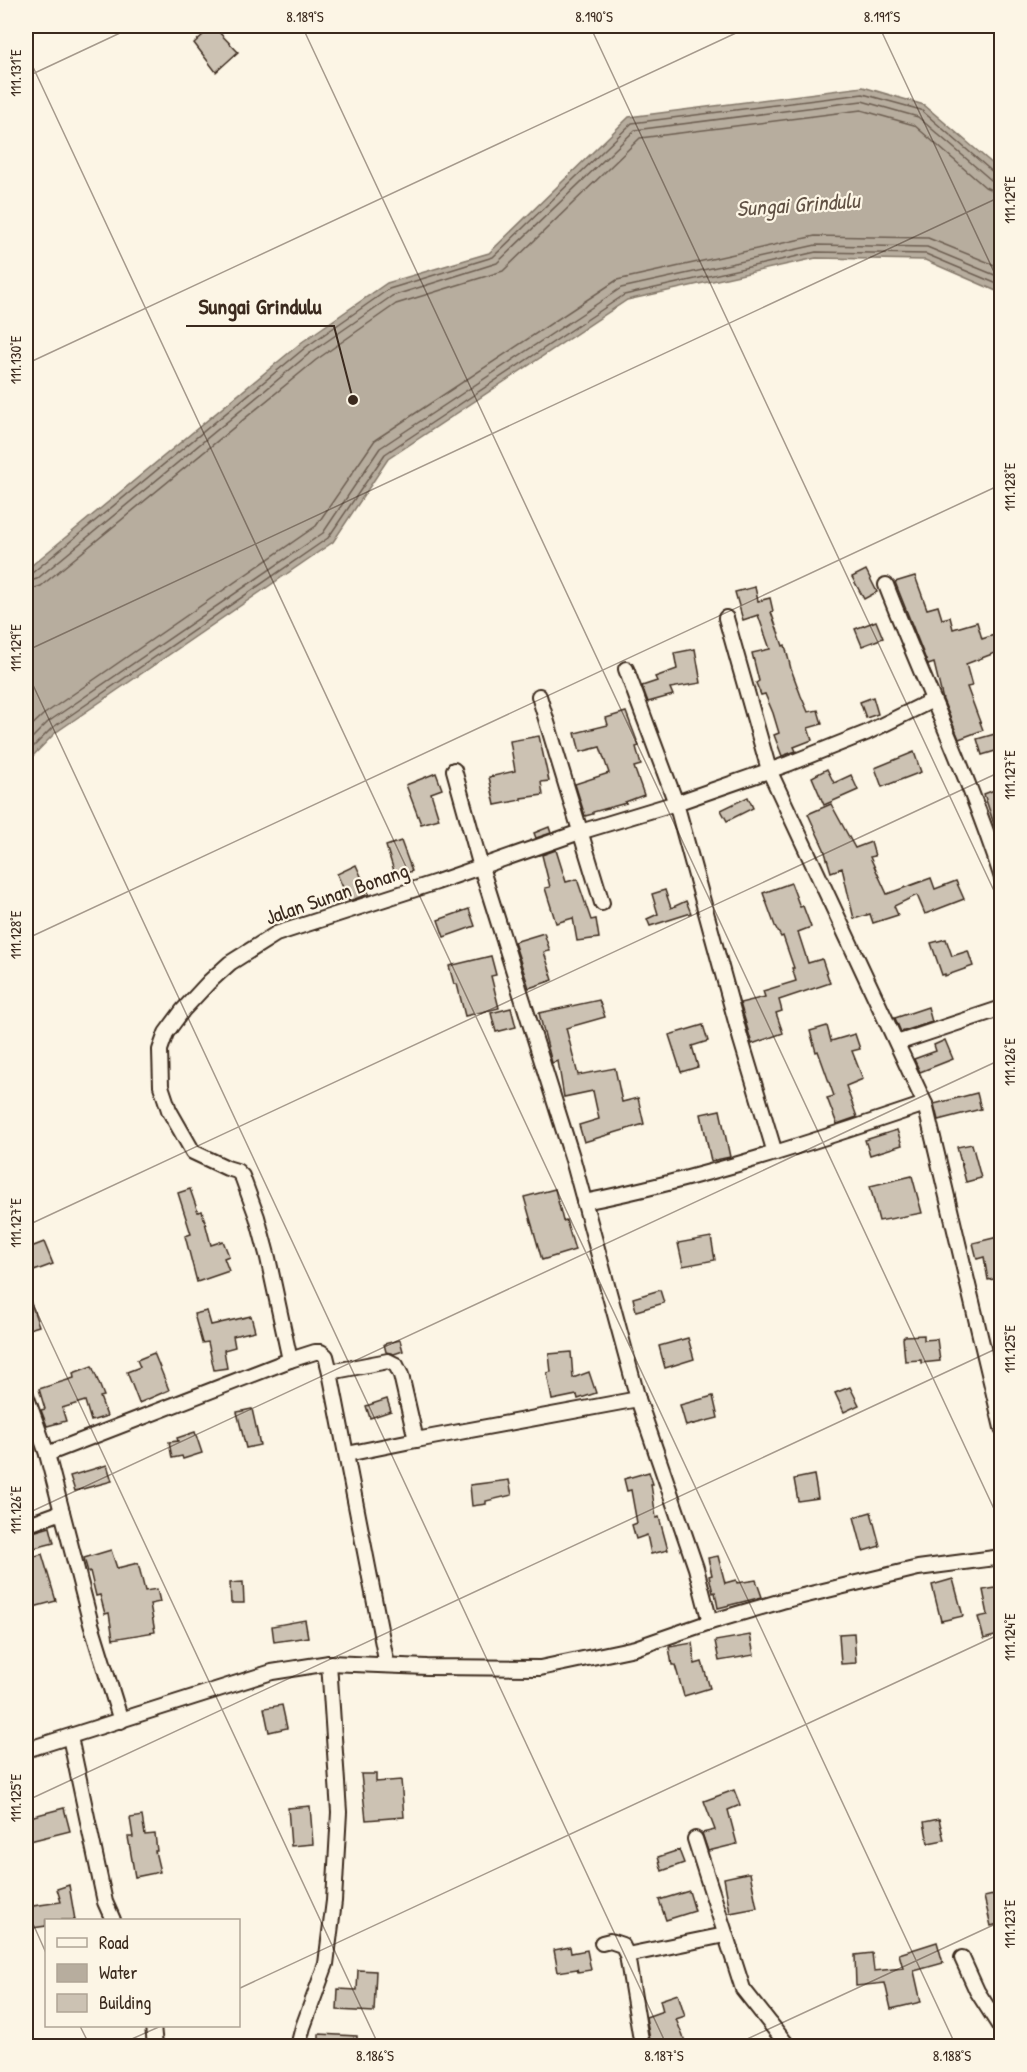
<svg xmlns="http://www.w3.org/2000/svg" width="1027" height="2072" font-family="'Patrick Hand',sans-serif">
<rect width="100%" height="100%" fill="#fcf5e5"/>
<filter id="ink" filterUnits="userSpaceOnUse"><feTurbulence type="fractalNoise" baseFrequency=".0167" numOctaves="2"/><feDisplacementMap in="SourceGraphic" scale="12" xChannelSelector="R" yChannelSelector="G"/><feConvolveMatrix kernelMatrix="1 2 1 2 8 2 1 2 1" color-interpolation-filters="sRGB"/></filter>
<g filter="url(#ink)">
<polygon fill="#b7ad9e" stroke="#85796b" stroke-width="1.5" points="863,87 924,105 1001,171 1001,293 925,260 816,258 627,300 388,459 333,542 55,733 26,763 26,570 302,342 387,283 489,253 629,117"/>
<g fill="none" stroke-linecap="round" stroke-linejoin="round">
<g stroke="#6d5e51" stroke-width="1.5">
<polyline points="26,574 32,573 306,347 389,289 493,257 632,123 863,94 921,110 995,174 1002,175"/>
<polyline points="26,582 37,579 310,353 392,296 497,263 635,130 862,101 918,117 991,180 1002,183"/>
<polyline points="26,591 41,586 316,360 396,304 503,271 640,138 861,110 914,125 985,187 994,191 1002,192"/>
<polyline points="26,731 43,715 316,526 375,440 617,280 815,236 928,238 1002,268"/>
<polyline points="26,744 48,722 323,533 380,448 621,288 816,245 927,247 1002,278"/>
<polyline points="26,754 52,728 328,538 385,454 624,295 816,252 926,254 1002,286"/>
</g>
</g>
<g fill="#ccc2b3" stroke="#3b2a1e" stroke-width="1.5">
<polygon points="213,26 238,52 216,72 194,43"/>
<polygon points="866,570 877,592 864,599 852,577"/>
<polygon points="915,576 927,609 938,606 942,619 950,617 953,629 977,622 982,639 994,635 1000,651 966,664 972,686 967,687 983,730 959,739 943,700 934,663 928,665 895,582"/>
<polygon points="755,587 758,601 770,598 773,611 771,612 783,646 785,645 791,669 801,696 808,712 818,710 822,724 808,728 812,740 794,747 796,751 782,756 774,735 779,733 773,713 765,694 761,695 756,683 759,681 752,653 770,649 758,615 743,620 735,592"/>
<polygon points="876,621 883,638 862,646 855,629"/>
<polygon points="695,649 701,683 670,688 673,695 648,702 642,686 657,681 655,677 677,669 674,653"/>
<polygon points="873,697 878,714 866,718 860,702"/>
<polygon points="626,712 639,746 636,747 641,765 634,767 644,795 625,802 626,803 593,812 593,814 585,816 575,784 609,773 600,747 580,752 575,733 608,725 606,718"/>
<polygon points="1002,732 1002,749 982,755 977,739"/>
<polygon points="539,736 549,781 541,782 543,795 521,798 521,800 495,805 489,777 515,771 510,741"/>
<polygon points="914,752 921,772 882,787 875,768"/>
<polygon points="827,769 834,783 851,775 858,790 824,805 812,777"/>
<polygon points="436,773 442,789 431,793 439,819 421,824 406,785"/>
<polygon points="1002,787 1002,848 984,794"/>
<polygon points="748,797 753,808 727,821 721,810"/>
<polygon points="831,804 855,848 871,842 875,856 870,857 887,894 931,878 935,889 956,881 964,899 925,914 917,895 894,906 898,915 873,923 870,914 854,919 842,868 831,872 824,849 808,814"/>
<polygon points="549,827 551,833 536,838 534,833"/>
<polygon points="401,841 412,871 396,877 386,846"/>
<polygon points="556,850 566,882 577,879 591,920 596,919 599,938 577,941 573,918 556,923 545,888 550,887 542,855"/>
<polygon points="356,865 369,894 349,901 337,874"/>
<polygon points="791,883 800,907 803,906 811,927 798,932 808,963 822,959 830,983 779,1000 782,1011 776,1013 783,1033 752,1044 740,1003 765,997 763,991 796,981 792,968 794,968 783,936 781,937 775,926 763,893"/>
<polygon points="665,890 671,908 686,901 691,913 650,926 647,919 658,914 652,894"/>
<polygon points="469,909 475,926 444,937 438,920"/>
<polygon points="544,933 550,951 544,952 553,980 529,988 514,942"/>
<polygon points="946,939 952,956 968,951 973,966 945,976 945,974 942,975 931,943"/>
<polygon points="491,956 496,975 491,976 499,1008 465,1016 457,984 454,984 449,966"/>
<polygon points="599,1000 605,1017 566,1028 578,1075 615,1068 622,1102 638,1098 644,1124 584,1142 579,1125 599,1119 593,1091 564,1097 558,1061 552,1063 539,1013"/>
<polygon points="928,1007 932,1022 901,1032 895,1018"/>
<polygon points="511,1008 516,1027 496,1032 491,1013"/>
<polygon points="703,1025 708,1041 692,1046 698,1067 681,1072 669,1035"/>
<polygon points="827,1026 831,1041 855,1034 860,1049 852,1051 863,1079 846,1086 857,1117 837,1124 827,1098 834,1096 818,1051 816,1052 810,1031"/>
<polygon points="945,1040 953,1059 920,1072 914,1059 936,1051 934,1045"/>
<polygon points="977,1093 981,1109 938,1120 934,1104"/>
<polygon points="720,1110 730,1157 711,1161 701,1114"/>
<polygon points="897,1130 902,1145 870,1155 865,1140"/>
<polygon points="972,1144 981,1178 966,1182 957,1147"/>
<polygon points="912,1176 922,1213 879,1221 870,1186"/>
<polygon points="190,1189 198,1212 202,1211 211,1245 223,1241 229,1256 224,1258 229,1271 197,1282 185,1236 191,1234 178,1193"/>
<polygon points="555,1189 563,1221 566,1220 575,1250 542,1260 524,1197"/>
<polygon points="1002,1236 1002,1278 988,1280 984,1257 977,1259 973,1243"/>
<polygon points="711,1237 715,1260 683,1266 678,1243"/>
<polygon points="44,1242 53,1264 34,1271 26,1249"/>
<polygon points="660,1290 664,1303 636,1311 633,1298"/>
<polygon points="27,1292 39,1326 26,1330 26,1293"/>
<polygon points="207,1311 211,1325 251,1316 255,1331 233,1336 235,1347 224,1350 227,1368 214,1370 208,1342 202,1343 194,1314"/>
<polygon points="924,1335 924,1340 937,1339 940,1361 921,1363 921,1360 905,1361 903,1338 905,1336"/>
<polygon points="688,1338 694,1359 665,1368 659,1346"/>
<polygon points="400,1340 403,1351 394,1354 386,1352 384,1344"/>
<polygon points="571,1352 573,1378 589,1372 596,1393 578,1399 577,1395 552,1400 547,1373 551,1372 549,1354"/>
<polygon points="154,1353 169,1390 139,1403 127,1372 140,1367 137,1360"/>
<polygon points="92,1366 104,1396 100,1397 107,1416 91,1421 85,1401 62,1408 66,1421 47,1426 41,1410 45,1409 39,1389 74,1378 73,1373"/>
<polygon points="850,1387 859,1405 844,1412 835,1393"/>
<polygon points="713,1396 718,1418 686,1426 680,1405"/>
<polygon points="387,1399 391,1411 370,1418 366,1406"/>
<polygon points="252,1409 260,1445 246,1448 237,1412"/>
<polygon points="195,1432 202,1453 183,1459 182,1456 172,1458 169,1442 178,1441 177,1438"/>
<polygon points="107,1465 112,1481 75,1491 70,1476"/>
<polygon points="649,1472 653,1484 651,1484 656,1518 659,1517 668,1550 651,1554 647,1535 636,1539 632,1525 637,1523 631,1490 627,1491 624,1479"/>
<polygon points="814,1475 818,1498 798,1501 794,1479"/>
<polygon points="509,1480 512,1495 486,1501 486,1504 472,1506 470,1485"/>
<polygon points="871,1512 880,1546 863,1551 854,1517"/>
<polygon points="50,1527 54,1543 30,1549 26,1534"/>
<polygon points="111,1550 117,1568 138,1563 145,1591 157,1589 160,1602 150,1604 155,1632 113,1639 109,1613 105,1614 100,1595 96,1596 90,1571 88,1572 84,1558"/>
<polygon points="42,1554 56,1601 26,1609 26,1595 32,1594 26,1573 26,1559"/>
<polygon points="718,1556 725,1583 736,1580 737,1583 756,1580 762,1597 718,1608 715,1592 713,1593 709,1576 712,1575 708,1558"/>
<polygon points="953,1579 963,1616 941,1621 932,1585"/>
<polygon points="243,1582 244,1603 231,1603 230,1583"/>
<polygon points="1002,1587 1002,1634 984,1639 978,1617 988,1615 983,1590"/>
<polygon points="305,1620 308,1637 274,1642 272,1626"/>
<polygon points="854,1633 856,1663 841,1664 839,1634"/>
<polygon points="750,1635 754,1655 719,1661 715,1641"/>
<polygon points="692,1643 695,1664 702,1662 710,1688 684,1696 675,1665 672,1665 669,1647"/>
<polygon points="282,1705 287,1728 269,1732 264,1708"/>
<polygon points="361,1774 376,1774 376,1782 401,1780 404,1817 366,1820"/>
<polygon points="734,1790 740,1805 728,1810 737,1844 708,1851 702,1833 715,1830 704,1801"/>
<polygon points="310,1806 313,1844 291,1846 288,1808"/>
<polygon points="64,1808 70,1831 26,1842 26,1818"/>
<polygon points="142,1816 145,1835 155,1834 157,1851 155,1851 160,1872 135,1877 128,1837 133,1837 130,1818"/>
<polygon points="939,1819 944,1840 928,1843 924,1822"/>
<polygon points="679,1850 684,1863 662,1871 658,1857"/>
<polygon points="747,1873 750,1873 757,1908 730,1913 724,1878"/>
<polygon points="69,1885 75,1920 46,1920 46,1926 26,1929 26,1907 61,1902 57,1889"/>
<polygon points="689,1891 695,1911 666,1920 659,1900"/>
<polygon points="1002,1893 1002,1923 991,1926 984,1897"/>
<polygon points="937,1942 943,1963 914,1971 921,2002 891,2009 885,1983 856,1986 855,1955 872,1953 874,1971 903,1968 899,1954"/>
<polygon points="570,1947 571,1953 587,1950 591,1970 578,1972 577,1969 558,1972 554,1950"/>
<polygon points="358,1970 376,1971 374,2012 337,2010 338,1989 357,1990"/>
<polygon points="678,1994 685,2016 676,2019 686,2044 680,2046 651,2046 646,2017 663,2011 660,2000"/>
<polygon points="319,2034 357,2036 357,2046 319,2046"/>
</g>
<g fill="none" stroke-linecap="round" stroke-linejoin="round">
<defs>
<g id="minor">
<path d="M 886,585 C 924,683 970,778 1002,878"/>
<polyline points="726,618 769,770 925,1104 1002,1428"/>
<polyline points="626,669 676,803 741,1040 775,1153"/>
<polyline points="539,696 602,903"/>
<polyline points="454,770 481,867 573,1160 638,1399 696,1568 710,1622"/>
<polyline points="897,1043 1002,1008"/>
<path d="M 584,1202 C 701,1179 813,1142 925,1104"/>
<polyline points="290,1360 268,1258 257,1217 242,1176 237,1171 227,1168 193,1152 169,1110 161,1086 160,1050 166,1033 183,1010 209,982 230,963 276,934 437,882 580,832 676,803 788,764 866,733 933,700"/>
<polyline points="330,1372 388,1361 396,1365 401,1375 416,1440 638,1399"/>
<polyline points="26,1395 47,1454 91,1624 121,1721"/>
<polyline points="47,1454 290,1360 315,1352 321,1352 326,1356 330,1372 387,1665"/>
<polyline points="347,1454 416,1440"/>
<polyline points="26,1525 62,1512"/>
<polyline points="70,1737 105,1902 113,1920"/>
<polyline points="26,1750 272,1672 329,1663 427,1667 540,1668 635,1648 710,1622 782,1601 918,1568 1002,1557"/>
<polyline points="695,1839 743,1989 788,2046"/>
<polyline points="602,1943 610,1941 622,1945 627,1955"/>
<polyline points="962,1958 977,1991 1002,2030"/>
<polyline points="153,2026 155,2046"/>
<polyline points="298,2046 303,2027 326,1964 334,1901 339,1812 329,1663"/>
<polyline points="642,2046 627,1955 725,1935"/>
</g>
</defs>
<use href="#minor" stroke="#3b2a1e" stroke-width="18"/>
<use href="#minor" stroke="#fcf5e5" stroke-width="14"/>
</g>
</g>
<path fill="none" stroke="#3b2a1e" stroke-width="1.5" stroke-opacity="0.45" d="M 302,26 L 1002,1526M 590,26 L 1002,908M 879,26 L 1002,289M 26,52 L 956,2046M 26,77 L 135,26M 26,364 L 751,26M 26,651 L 1002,196M 26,670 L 667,2046M 26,939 L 1002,484M 26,1226 L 1002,771M 26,1289 L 379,2046M 26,1514 L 1002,1059M 26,1801 L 1002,1346M 26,1908 L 46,1953M 238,1989 L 1002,1633M 80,2026 L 90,2046M 116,2046 L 161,2026M 732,2046 L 1002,1921"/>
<g text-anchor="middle" stroke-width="4.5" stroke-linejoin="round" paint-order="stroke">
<g font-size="21" fill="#3b2a1e" stroke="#fcf5e5">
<text transform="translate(337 894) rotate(-19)" y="7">Jalan Sunan Bonang</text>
</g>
<g font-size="22" font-style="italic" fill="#605144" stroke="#fcf5e5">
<text transform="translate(798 204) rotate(-4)" y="8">Sungai Grindulu</text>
</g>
</g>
<path fill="none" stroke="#3b2a1e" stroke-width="2" d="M353 400L334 326H186"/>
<circle fill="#3b2a1e" stroke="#fcf5e5" stroke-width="2" cx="353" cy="400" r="6"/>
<g font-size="22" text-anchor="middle" font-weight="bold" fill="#3b2a1e" stroke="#fcf5e5" stroke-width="4.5" stroke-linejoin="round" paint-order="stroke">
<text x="260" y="314">Sungai Grindulu</text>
</g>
<rect width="1027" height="2072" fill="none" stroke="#fcf5e5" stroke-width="66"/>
<rect x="45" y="1919" width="195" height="108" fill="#fcf5e5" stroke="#afa495" stroke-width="1.5"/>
<rect x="57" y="1938" width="30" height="9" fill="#fcf5e5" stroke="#afa495" stroke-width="1.5"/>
<text x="99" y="1949" font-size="18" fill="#3b2a1e">Road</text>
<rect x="57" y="1964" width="30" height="18" fill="#b7ad9e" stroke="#afa495" stroke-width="1.5"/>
<text x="99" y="1979" font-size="18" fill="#3b2a1e">Water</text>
<rect x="57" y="1994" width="30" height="18" fill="#ccc2b3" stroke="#afa495" stroke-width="1.5"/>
<text x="99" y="2009" font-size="18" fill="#3b2a1e">Building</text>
<rect x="33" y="33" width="961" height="2006" fill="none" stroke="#3b2a1e" stroke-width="2"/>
<g font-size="15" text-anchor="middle" fill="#3b2a1e">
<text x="305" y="22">8.189°S</text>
<text x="594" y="22">8.190°S</text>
<text x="882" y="22">8.191°S</text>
<text transform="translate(16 73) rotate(-90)" y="5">111.131°E</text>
<text transform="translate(1010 200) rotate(-90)" y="5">111.129°E</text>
<text transform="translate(16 360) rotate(-90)" y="5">111.130°E</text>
<text transform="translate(1010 487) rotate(-90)" y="5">111.128°E</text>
<text transform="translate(16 648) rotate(-90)" y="5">111.129°E</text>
<text transform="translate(1010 775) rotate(-90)" y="5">111.127°E</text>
<text transform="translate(16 935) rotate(-90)" y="5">111.128°E</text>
<text transform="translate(1010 1062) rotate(-90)" y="5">111.126°E</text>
<text transform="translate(16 1223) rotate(-90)" y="5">111.127°E</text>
<text transform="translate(1010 1349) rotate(-90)" y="5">111.125°E</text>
<text transform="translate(16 1510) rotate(-90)" y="5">111.126°E</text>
<text transform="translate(1010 1637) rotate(-90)" y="5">111.124°E</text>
<text transform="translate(16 1798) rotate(-90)" y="5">111.125°E</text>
<text transform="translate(1010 1924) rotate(-90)" y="5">111.123°E</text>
<text x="375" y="2061">8.186°S</text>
<text x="664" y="2061">8.187°S</text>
<text x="952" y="2061">8.188°S</text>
</g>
</svg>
